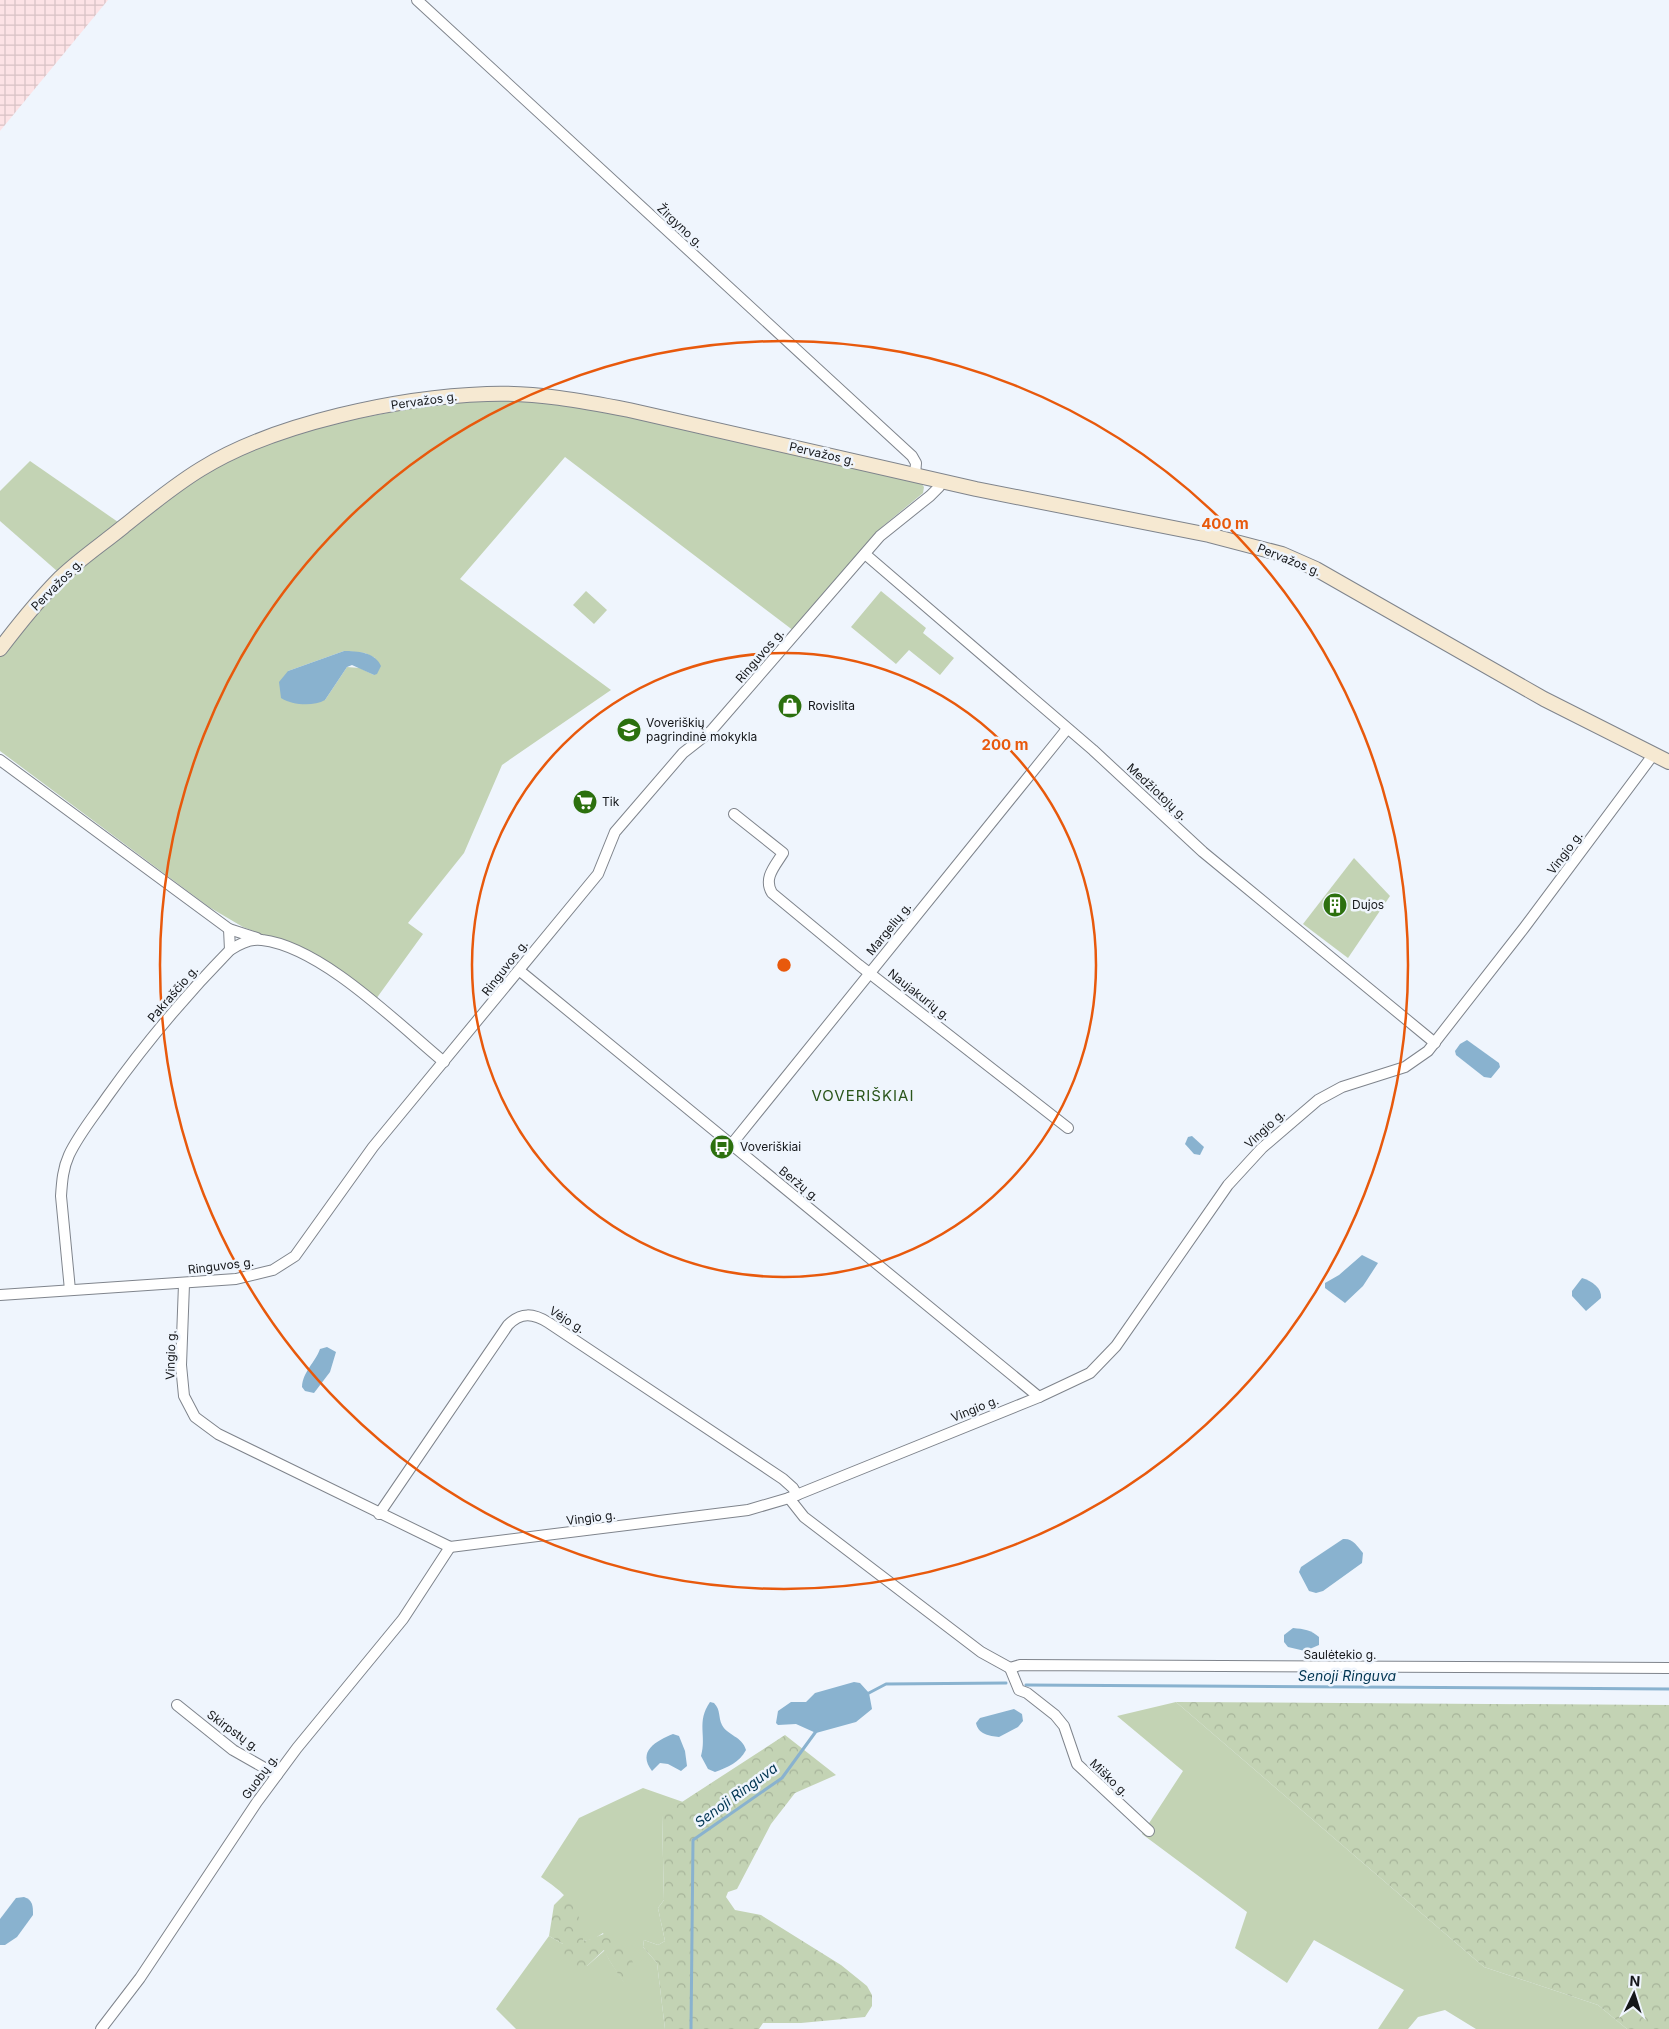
<svg xmlns="http://www.w3.org/2000/svg" width="1669" height="2029" font-family="Inter,sans-serif">
<defs>
<pattern id="industrial-grid" width="8" height="8" patternUnits="userSpaceOnUse" patternTransform="scale(1.25)"><rect width="8" height="8" fill="#fde3e6"/><path d="M0 4h8M4 0v8" fill="none" stroke="#d8c2c5"/></pattern>
<pattern id="forest-crowns" width="20" height="18" patternUnits="userSpaceOnUse" patternTransform="scale(1.25)"><rect width="20" height="18" fill="#c3d3b4"/><path d="M2 6a3 3 0 1 1 6 0M12 15a3 3 0 1 1 6 0" fill="none" stroke="#a7b49a"/></pattern>
</defs>
<rect width="100%" height="100%" fill="#eff5fd"/>
<polygon fill="url(#industrial-grid)" points="0,0 108,0 0,131"/>
<g fill="#c3d3b4" fill-rule="evenodd">
<path d="M 461,399 C 513,400 563,403 615,413 L 921,483 L 924,487 L 923,493 L 883,526 L 794,631 L 565,457 L 460,579 L 611,690 L 502,765 L 464,853 L 408,923 L 423,934 L 376,999 L 320,957 L 243,927 L 209,907 L 0,751 L 0,655 L 65,581 L 180,489 L 222,464 L 270,442 L 319,426 ZM 344,651 L 365,653 L 375,658 L 374,675 L 360,668 L 347,667 L 325,700 L 288,671 Z"/>
<polygon points="30,461 118,522 57,571 0,521 0,491"/>
<polygon points="586,591 607,610 594,624 573,605"/>
<polygon points="881,591 926,628 923,633 954,658 940,675 909,650 896,664 851,627"/>
<polygon points="1354,858 1390,896 1348,958 1303,924"/>
<polygon points="1176,1702 1484,1967 1598,2005 1627,2029 1476,2029 1445,2010 1418,2017 1408,2029 1378,2029 1404,1990 1314,1940 1287,1983 1235,1948 1247,1912 1142,1834 1183,1771 1117,1716"/>
<path d="M 643,1788 L 683,1802 L 662,1816 L 664,1900 L 658,1908 L 665,1941 L 658,1945 L 644,1940 L 643,1947 L 657,1963 L 665,2029 L 516,2029 L 496,2009 L 549,1936 L 563,1944 L 587,1966 L 605,1950 C 609,1963 618,1971 625,1984 L 603,1933 L 594,1939 L 583,1941 C 574,1904 573,1899 541,1877 L 579,1818 Z"/>
</g>
<g fill="url(#forest-crowns)">
<polygon points="1176,1702 1669,1705 1669,2029 1627,2029 1598,2005 1484,1967"/>
<polygon points="785,1735 836,1775 795,1793 771,1824 737,1889 728,1892 726,1897 735,1910 761,1915 841,1965 867,1986 872,1995 872,2006 865,2017 801,2023 763,2023 759,2029 665,2029 657,1963 643,1947 644,1940 658,1945 665,1941 658,1908 664,1900 662,1815"/>
<path d="M 565,1894 C 576,1909 584,1922 583,1941 C 594,1939 602,1933 613,1932 L 628,1948 L 635,1969 L 625,1985 C 618,1972 610,1964 604,1950 L 587,1966 L 561,1969 L 563,1944 L 549,1936 L 554,1905 Z"/>
</g>
<g fill="#89b2cf">
<path d="M 344,651 C 357,651 375,652 381,666 L 377,674 L 374,675 L 352,665 L 347,667 L 325,700 C 313,707 292,705 281,698 L 279,682 L 288,671 Z"/>
<polygon points="1467,1040 1499,1063 1500,1067 1491,1078 1484,1077 1456,1055 1455,1051 1460,1044"/>
<polygon points="1192,1136 1204,1147 1200,1155 1194,1154 1185,1144 1188,1137"/>
<polygon points="1362,1255 1378,1263 1363,1286 1345,1303 1325,1288 1325,1283 1339,1275"/>
<path d="M 1582,1278 C 1592,1281 1602,1288 1601,1298 L 1586,1311 L 1572,1296 L 1572,1291 Z"/>
<path d="M 327,1347 L 336,1352 L 330,1372 L 314,1393 L 305,1391 L 302,1387 C 303,1371 315,1363 320,1349 Z"/>
<path d="M 1343,1539 C 1353,1538 1357,1546 1363,1553 L 1362,1563 L 1323,1591 L 1316,1593 L 1309,1591 L 1299,1572 L 1301,1567 Z"/>
<path d="M 1293,1628 C 1304,1629 1311,1630 1319,1637 L 1319,1645 L 1305,1651 L 1288,1647 L 1284,1642 L 1284,1635 Z"/>
<polygon points="854,1682 860,1683 869,1693 872,1709 856,1722 816,1733 796,1724 778,1725 776,1723 778,1711 791,1702 806,1702 815,1693"/>
<path d="M 710,1702 L 714,1703 C 721,1710 718,1717 722,1725 C 728,1736 742,1736 746,1750 C 739,1763 728,1767 715,1772 L 708,1769 L 701,1756 C 707,1736 696,1722 710,1702 Z"/>
<path d="M 1014,1709 L 1022,1714 L 1023,1721 L 1018,1727 L 999,1737 C 989,1736 978,1734 976,1723 L 980,1718 Z"/>
<path d="M 673,1734 L 679,1736 L 685,1751 L 687,1766 L 681,1771 L 668,1764 L 660,1763 L 652,1771 C 637,1751 656,1741 673,1734 Z"/>
<path d="M 24,1897 C 33,1900 33,1906 33,1915 L 17,1937 L 5,1945 L 0,1945 L 0,1919 L 16,1898 Z"/>
</g>
<g fill="none" stroke-linecap="round" stroke-linejoin="round">
<g stroke="#89b2cf" stroke-width="3">
<polyline points="1026,1685 1669,1689"/>
<polyline points="867,1694 886,1684 1006,1683"/>
<polyline points="691,2029 693,1840 782,1778 817,1730"/>
</g>
<defs>
<g id="street">
<polyline points="417,0 912,456 916,463 915,475"/>
<polyline points="865,554 1093,750 1203,852 1435,1043"/>
<polyline points="0,760 229,929 257,938"/>
<path d="M 734,814 L 783,853 C 775,866 763,878 772,893 L 859,965 L 1068,1128"/>
<polyline points="229,929 230,950"/>
<polyline points="520,971 1039,1397"/>
<polyline points="731,1145 1067,729"/>
<polyline points="184,1284 181,1365 184,1396 195,1417 218,1434 450,1547 748,1510 789,1498 1039,1397 1090,1373 1116,1346 1228,1185 1262,1148 1318,1100 1342,1087 1405,1067 1428,1051 1524,928 1653,755"/>
<path d="M 70,1290 L 61,1196 C 62,1181 63,1168 69,1155 C 79,1134 94,1116 107,1097 C 144,1045 185,996 230,950 C 239,944 250,938 262,940 C 322,947 398,1024 444,1062"/>
<polyline points="0,1295 236,1279 273,1270 295,1256 373,1147 598,874 615,832 683,753 711,731 880,536 930,496 939,487 941,481"/>
<polyline points="789,1498 804,1517 981,1652 1010,1668"/>
<path d="M 379,1514 L 508,1325 C 521,1312 533,1313 549,1323 L 783,1479 L 793,1488 L 797,1495"/>
<polyline points="1010,1668 1020,1665 1669,1668"/>
<polyline points="1010,1668 1019,1690 1027,1693 1055,1715 1064,1726 1077,1764 1149,1831"/>
<polyline points="177,1705 233,1750 277,1775"/>
<polyline points="101,2029 140,1978 257,1802 297,1748 403,1619 450,1547"/>
</g>
<path id="secondary" d="M 0,649 C 19,624 39,599 61,577 C 80,559 102,544 123,527 C 148,507 173,486 201,469 C 275,423 401,397 487,394 C 535,392 583,401 629,410 L 976,489 L 1209,535 L 1282,554 L 1316,569 L 1351,589 L 1544,699 L 1669,762"/>
</defs>
<use href="#street" stroke="#7f848c" stroke-width="12"/>
<use href="#secondary" stroke="#7f848c" stroke-width="16"/>
<use href="#street" stroke="#fff" stroke-width="10"/>
<use href="#secondary" stroke="#f6e9d2" stroke-width="14"/>
</g>
<g fill="none" stroke="#e8590c" stroke-width="2.5">
<circle cx="784" cy="965" r="312"/>
<circle cx="784" cy="965" r="624"/>
</g>
<defs>
<symbol id="shop-disc" viewBox="-11 -11 22 22"><circle r="9.5" fill="#2c700e" stroke="#eff5fd"/><path d="M-5-2.5h2.3a2.7 3.5 0 0 1 5.4 0H5L5.5 6h-11ZM-1.5-2.5h3a1.5 2.3 0 0 0-3 0Z" fill="#fff"/></symbol>
<symbol id="school-disc" viewBox="-11 -11 22 22"><circle r="9.5" fill="#2c700e" stroke="#eff5fd"/><path d="M0-5L7-2L0 1L-7-2ZM-4 1L0 2.5L4 1V4Q0 6-4 4Z" fill="#fff"/></symbol>
<symbol id="supermarket-disc" viewBox="-11 -11 22 22"><circle r="9.5" fill="#2c700e" stroke="#eff5fd"/><path d="M-6-5.5h2.5l.6 2H6L4.5 2H-2.5L-4.4-4H-6ZM-1.5 3.2a1.3 1.3 0 1 0 .1 0ZM3 3.2a1.3 1.3 0 1 0 .1 0Z" fill="#fff"/></symbol>
<symbol id="building-disc" viewBox="-11 -11 22 22"><circle r="9.5" fill="#2c700e" stroke="#eff5fd"/><path d="M-4-6H4V6H1V3H-1V6H-4ZM-2.5-4.3h1.7v1.8h-1.7ZM.8-4.3h1.7v1.8H.8ZM-2.5-1h1.7V.8h-1.7ZM.8-1h1.7V.8H.8Z" fill="#fff"/></symbol>
<symbol id="bus-disc" viewBox="-11 -11 22 22"><circle r="9.5" fill="#2c700e" stroke="#eff5fd"/><path d="M-5-6H5V4H4V6H2V4H-2V6H-4V4H-5ZM-3.5-4V0h7V-4ZM-3.5 1.2v1.5H-2V1.2ZM2 1.2v1.5H3.5V1.2Z" fill="#fff"/></symbol>
</defs>
<g fill-rule="evenodd">
<use href="#shop-disc" x="776" y="692" width="28" height="28"/>
<use href="#school-disc" x="615" y="716" width="28" height="28"/>
<use href="#supermarket-disc" x="571" y="788" width="28" height="28"/>
<use href="#building-disc" x="1321" y="891" width="28" height="28"/>
<use href="#bus-disc" x="708" y="1133" width="28" height="28"/>
</g>
<g text-anchor="middle" stroke-width="5" stroke-linejoin="round" paint-order="stroke">
<g font-size="12" fill="#15171a" stroke="#eff5fd">
<text transform="translate(680 226) rotate(43)" y="4">Žirgyno g.</text>
<text transform="translate(424 401) rotate(-8)" y="4">Pervažos g.</text>
<text transform="translate(822 454) rotate(13)" y="4">Pervažos g.</text>
<text transform="translate(1289 560) rotate(22)" y="4">Pervažos g.</text>
<text transform="translate(57 585) rotate(-45)" y="4">Pervažos g.</text>
<text transform="translate(760 656) rotate(-49)" y="4">Ringuvos g.</text>
<text transform="translate(1157 792) rotate(43)" y="4">Medžiotojų g.</text>
<text transform="translate(1565 853) rotate(-53)" y="4">Vingio g.</text>
<text transform="translate(889 929) rotate(-51)" y="4">Margelių g.</text>
<text transform="translate(505 968) rotate(-52)" y="4">Ringuvos g.</text>
<text transform="translate(173 994) rotate(-49)" y="4">Pakraščio g.</text>
<text transform="translate(919 995) rotate(38)" y="4">Naujakurių g.</text>
<text transform="translate(1265 1129) rotate(-43)" y="4">Vingio g.</text>
<text transform="translate(799 1184) rotate(39)" y="4">Beržų g.</text>
<text transform="translate(221 1266) rotate(-7)" y="4">Ringuvos g.</text>
<text transform="translate(567 1320) rotate(32)" y="4">Vėjo g.</text>
<text transform="translate(171 1355) rotate(-88)" y="4">Vingio g.</text>
<text transform="translate(975 1409) rotate(-22)" y="4">Vingio g.</text>
<text transform="translate(591 1518) rotate(-7)" y="4">Vingio g.</text>
<text x="1340" y="1659">Saulėtekio g.</text>
<text transform="translate(233 1731) rotate(36)" y="4">Skirpstų g.</text>
<text transform="translate(260 1777) rotate(-54)" y="4">Guobų g.</text>
<text transform="translate(1109 1778) rotate(44)" y="4">Miško g.</text>
</g>
<g font-size="12" fill="#15171a" stroke="#eff5fd" text-anchor="start">
<text x="808" y="710">Rovislita</text>
<text x="646" y="727">Voveriškių<tspan x="646" dy="14">pagrindinė mokykla</tspan></text>
<text x="602" y="806">Tik</text>
<text x="1352" y="909">Dujos</text>
<text x="740" y="1151">Voveriškiai</text>
</g>
<g font-size="14" font-style="italic" fill="#003552" stroke="#eff5fd">
<text x="1347" y="1681">Senoji Ringuva</text>
<text transform="translate(736 1795) rotate(-36)" y="5">Senoji Ringuva</text>
</g>
<g font-size="15" letter-spacing="1" fill="#2a551b" stroke="#eff5fd">
<text x="863" y="1101">VOVERIŠKIAI</text>
</g>
</g>
<circle cx="784" cy="965" r="8" fill="#e8590c" stroke="#eff5fd" stroke-width="2.5"/>
<g font-size="15" text-anchor="middle" font-weight="bold" fill="#e8590c" stroke="#eff5fd" stroke-width="5" stroke-linejoin="round" paint-order="stroke">
<text x="1225" y="529">400 m</text>
<text x="1005" y="750">200 m</text>
</g>
<g transform="translate(1634 1994) rotate(4)" stroke="#eff5fd" stroke-width="4" paint-order="stroke">
<path d="M0-4L9 19L0 12L-9 19Z" fill="#15171a"/>
<text y="-8" font-size="14" font-weight="bold" text-anchor="middle" fill="#15171a">N</text>
</g>
</svg>
